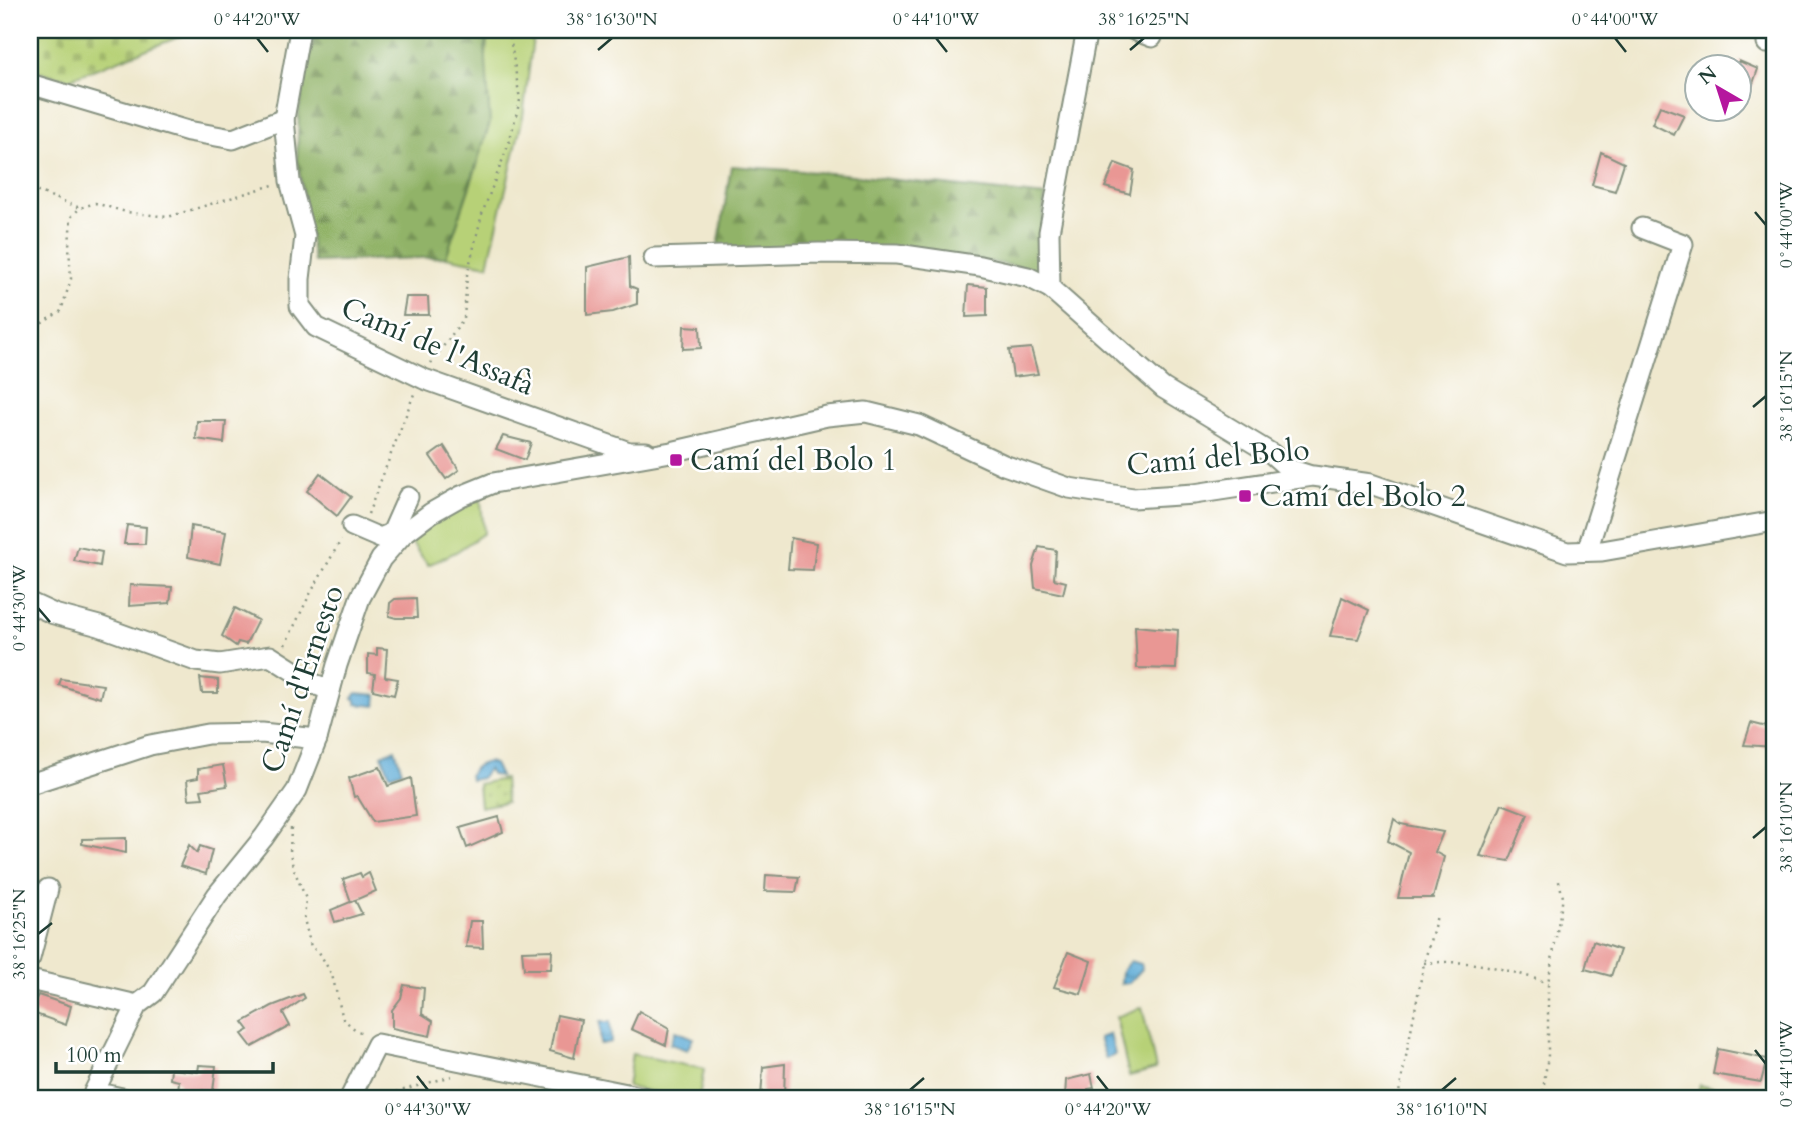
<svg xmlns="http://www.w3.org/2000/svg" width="1805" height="1128" font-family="Cardo,serif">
<defs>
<pattern id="forest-firs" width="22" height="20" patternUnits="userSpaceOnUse" patternTransform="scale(1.75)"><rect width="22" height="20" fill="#91b368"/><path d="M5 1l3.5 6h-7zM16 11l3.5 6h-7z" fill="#769356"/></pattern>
<pattern id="cemetery-stones" width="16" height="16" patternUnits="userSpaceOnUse" patternTransform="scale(1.75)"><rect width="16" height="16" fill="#b7d177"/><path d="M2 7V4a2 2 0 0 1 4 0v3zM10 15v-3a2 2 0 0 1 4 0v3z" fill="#9db468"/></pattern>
<pattern id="garden-dots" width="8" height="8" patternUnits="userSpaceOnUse" patternTransform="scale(1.75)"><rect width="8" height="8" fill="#b7d177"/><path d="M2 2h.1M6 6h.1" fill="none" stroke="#9db468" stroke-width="1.8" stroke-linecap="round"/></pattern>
<pattern id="water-ripples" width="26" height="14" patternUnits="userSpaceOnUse" patternTransform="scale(1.75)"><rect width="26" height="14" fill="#5dabd6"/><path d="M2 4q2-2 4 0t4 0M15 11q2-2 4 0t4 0" fill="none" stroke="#4c8cae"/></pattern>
</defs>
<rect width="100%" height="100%" fill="#fff"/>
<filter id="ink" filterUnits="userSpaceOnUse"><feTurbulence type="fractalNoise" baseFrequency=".0143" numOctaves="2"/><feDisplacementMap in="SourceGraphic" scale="14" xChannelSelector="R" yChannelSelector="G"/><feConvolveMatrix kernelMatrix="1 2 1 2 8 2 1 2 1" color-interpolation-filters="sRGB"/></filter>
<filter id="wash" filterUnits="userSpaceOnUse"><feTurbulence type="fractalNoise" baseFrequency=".00686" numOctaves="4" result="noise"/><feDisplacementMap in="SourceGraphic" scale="28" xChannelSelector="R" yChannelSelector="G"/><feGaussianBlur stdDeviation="1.57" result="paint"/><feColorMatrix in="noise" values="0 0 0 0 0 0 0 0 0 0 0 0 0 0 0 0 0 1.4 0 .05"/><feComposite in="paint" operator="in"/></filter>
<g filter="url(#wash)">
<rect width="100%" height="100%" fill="#efe8ce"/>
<g fill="#b7d177" stroke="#6b8756" stroke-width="2">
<polygon points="488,30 534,30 523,116 488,265 446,257 478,163"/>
<polygon points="480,492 484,533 456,552 428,565 411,542 431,521"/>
<polygon points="1142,1007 1156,1069 1129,1076 1116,1017"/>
<polygon points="632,1054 704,1069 699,1098 684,1098 627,1087"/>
</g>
<g fill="url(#forest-firs)" stroke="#58784e" stroke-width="2">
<polygon points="315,30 488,30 485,45 490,123 446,257 314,262 297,158 299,110"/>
<polygon points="731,166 843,174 1045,196 1038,270 948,255 718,248"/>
</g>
<polygon fill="url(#cemetery-stones)" stroke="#6b8756" stroke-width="2" points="30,30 197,30 69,79 30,70"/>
<g fill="url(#garden-dots)" stroke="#6b8756" stroke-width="2">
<polygon points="504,779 506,802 480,807 478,784"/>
<polygon points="1700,1085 1751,1098 1696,1098"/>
</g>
<g fill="url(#water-ripples)" stroke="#3e7485" stroke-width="2">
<polygon points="357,693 377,695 376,706 356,704 356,700 353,698"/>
<polygon points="395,749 402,771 390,775 382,755"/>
<path d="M 488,762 L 494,764 L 500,776 L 492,775 L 488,769 L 481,778 L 471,780 L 469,776 C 473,767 479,764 488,762 Z"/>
<polygon points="1130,961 1140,964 1142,969 1129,983 1121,984 1122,971"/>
<polygon points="600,1022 610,1022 611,1042 600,1044"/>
<polygon points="675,1031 693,1038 687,1050 670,1044"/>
<polygon points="1110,1034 1115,1055 1106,1059 1099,1038"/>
</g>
<g id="blocks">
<g fill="#e99794">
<polygon points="1739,61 1758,69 1751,89 1739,84"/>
<polygon points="1660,106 1684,115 1674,135 1652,124"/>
<polygon points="1601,152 1624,163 1615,191 1592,185"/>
<polygon points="1115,163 1134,170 1130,194 1105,187"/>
<polygon points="629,257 630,286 637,289 637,304 613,312 587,315 587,267"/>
<polygon points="968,285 987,287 987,316 966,317"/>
<polygon points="406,297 428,297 429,315 403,315"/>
<polygon points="684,326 700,327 701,348 683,349"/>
<polygon points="1031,348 1038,374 1013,377 1009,350"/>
<polygon points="197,421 226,421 224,443 196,439"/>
<polygon points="503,436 531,443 525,460 496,449"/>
<polygon points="444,446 459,470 446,479 430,456"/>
<polygon points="320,473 351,497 337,516 307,491"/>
<polygon points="127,525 146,527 145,544 124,544"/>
<polygon points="191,526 226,532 220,564 188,557"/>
<polygon points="791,538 816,543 813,570 788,569"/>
<polygon points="78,547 102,552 100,566 74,561"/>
<polygon points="1039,547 1056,550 1054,579 1066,582 1063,594 1035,588 1033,566"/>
<polygon points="130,585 172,587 170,603 129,606"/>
<polygon points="1342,597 1369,610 1358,639 1330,636"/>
<polygon points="416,598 417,618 396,618 389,616 390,603 395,599"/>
<polygon points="235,608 258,620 246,644 238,642 236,646 222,636"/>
<polygon points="1135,626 1178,630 1176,669 1137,668"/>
<polygon points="377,648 387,649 385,677 398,679 394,695 373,690 375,674 368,673 368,654 377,655"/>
<polygon points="200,678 218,680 218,693 202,693"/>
<polygon points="61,679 103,685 100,698 59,685"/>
<polygon points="1751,723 1775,729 1775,747 1744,745"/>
<polygon points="223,765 227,786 201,790 203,798 189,799 187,780 198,778 198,769"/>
<polygon points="380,767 388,786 411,778 416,816 373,822 357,796 354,797 349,778"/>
<polygon points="1502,804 1528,814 1509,861 1480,856"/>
<polygon points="499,817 503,832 467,848 460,828"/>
<polygon points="1394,819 1401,824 1443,832 1435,852 1444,857 1433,898 1398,898 1409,852 1388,841"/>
<polygon points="126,838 126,853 82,844 82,839"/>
<polygon points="189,845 197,853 200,846 212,850 206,874 180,866"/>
<polygon points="360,873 362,877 369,873 376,891 351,902 343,879"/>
<polygon points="766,875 799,877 796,892 765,891"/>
<polygon points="355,900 362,914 335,922 331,910"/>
<polygon points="470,921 482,921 483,948 466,947"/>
<polygon points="1593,941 1620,950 1611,976 1585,969"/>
<polygon points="552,950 551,969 524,969 522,951"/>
<polygon points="1068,952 1091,961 1081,994 1054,987"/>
<polygon points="404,985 424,988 422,1014 433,1021 430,1036 392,1028 392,1010 401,998"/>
<polygon points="303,994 305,998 283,1013 290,1026 252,1047 242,1034 249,1030 243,1022 272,1006"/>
<polygon points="38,995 71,1006 66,1025 30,1012"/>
<polygon points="639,1011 669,1028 666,1045 631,1029"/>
<polygon points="557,1015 581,1020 574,1058 550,1051"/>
<polygon points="1718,1049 1767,1059 1761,1082 1713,1074"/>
<polygon points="785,1064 784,1098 761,1098 763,1067"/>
<polygon points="199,1065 216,1066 213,1091 193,1090 193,1094 178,1092 179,1081 170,1079 171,1069 198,1072"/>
<polygon points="1091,1074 1094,1088 1088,1089 1088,1098 1065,1098 1066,1080"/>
</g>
</g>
</g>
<g filter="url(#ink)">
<use href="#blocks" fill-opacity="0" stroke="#879281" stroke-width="2"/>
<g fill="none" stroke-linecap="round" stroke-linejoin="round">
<defs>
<g id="minor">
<polyline points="300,30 284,119 290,181 305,236 300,279 300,306 316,327 424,379 629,452 646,452"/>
<polyline points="1134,30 1152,37"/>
<polyline points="1767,43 1773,30"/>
<polyline points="30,84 188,131 233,139 284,119"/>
<polyline points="654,258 819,253 897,254 980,266 1028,277 1050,288 1163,388 1272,454 1289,469 1308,475"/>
<polyline points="1050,288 1049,232 1087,30"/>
<polyline points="352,526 380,538 392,533 408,497"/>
<polyline points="1587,551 1683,244 1642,228"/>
<polyline points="30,603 54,614 99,626 196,661 220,664 270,656 314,684 330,690"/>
<polyline points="30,784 150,745 208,734 262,733 317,739"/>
<polyline points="30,958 48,889"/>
<polyline points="30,980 137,1005"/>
<polyline points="122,1098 94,1092 137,1005 153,993 217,895 264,837 297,790 317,739 337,665 360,598 381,559 403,534 431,513 461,496 493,483 671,452 827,416 866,412 919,425 1004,465 1069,488 1133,498 1194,494 1313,476 1371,484 1567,552 1602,551 1775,521"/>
<polyline points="350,1098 377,1044 647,1098"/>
</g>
</defs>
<use href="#minor" stroke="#879281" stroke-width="23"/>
<g stroke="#879281" stroke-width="2.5" stroke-dasharray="2 5" stroke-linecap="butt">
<polyline points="30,192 40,192 80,208"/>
<polyline points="30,331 61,311 71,279 69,246 71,217 80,208 95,203 126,212 168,217 273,185"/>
<polyline points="431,363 464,318 467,275 482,214 509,143 520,100 509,30"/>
<polyline points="368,514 414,394"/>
<polyline points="285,645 309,596 341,540"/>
<polyline points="291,828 290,853 293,867 306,899 304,919 311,947 319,952 332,975 343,1019 357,1031 365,1033"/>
<path d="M 1424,963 C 1472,959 1503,968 1548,983"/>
<polyline points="376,1098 452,1076"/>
<polyline points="1398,1098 1424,963 1437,916"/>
<polyline points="1542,1098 1548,1055 1548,983 1563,897 1558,878"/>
</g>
<use href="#minor" stroke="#fff" stroke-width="19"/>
</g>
</g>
<path fill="none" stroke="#1f3d34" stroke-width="2.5" d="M 257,38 L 268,52M 936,38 L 947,52M 1615,38 L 1626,52M 598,50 L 612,38M 1130,50 L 1144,38M 1755,212 L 1766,225M 1753,407 L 1766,396M 38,608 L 50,622M 1753,838 L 1766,827M 38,934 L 52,923M 1755,1050 L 1766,1064M 417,1076 L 428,1090M 1097,1076 L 1108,1090M 910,1090 L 924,1078M 1442,1090 L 1456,1078"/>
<g fill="#b5179e" stroke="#fff" stroke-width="2.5">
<rect x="669" y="453" width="14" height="14" rx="3.5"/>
<rect x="1238" y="489" width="14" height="14" rx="3.5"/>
</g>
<g text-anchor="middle" stroke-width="5" stroke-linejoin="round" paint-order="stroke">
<g font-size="30" fill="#1f3d34" stroke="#fff">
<text transform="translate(438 346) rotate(23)" y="10">Camí de l'Assafà</text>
<text transform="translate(1218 457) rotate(-5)" y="10">Camí del Bolo</text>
<text transform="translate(302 679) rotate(-71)" y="10">Camí d'Ernesto</text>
</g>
<g font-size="30" fill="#1f3d34" stroke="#fff" text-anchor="start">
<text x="690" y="470">Camí del Bolo 1</text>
<text x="1259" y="506">Camí del Bolo 2</text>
</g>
</g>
<rect width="1805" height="1128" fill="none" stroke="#fff" stroke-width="77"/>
<g transform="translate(1718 88) rotate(321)"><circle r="33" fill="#ffffff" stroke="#a5b1ae" stroke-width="2"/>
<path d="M0-5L12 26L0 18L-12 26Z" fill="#b5179e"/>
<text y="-10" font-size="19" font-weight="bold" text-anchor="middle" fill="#1f3d34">N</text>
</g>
<path d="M56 1062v10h217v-10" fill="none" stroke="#1f3d34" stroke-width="3.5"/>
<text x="66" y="1062" font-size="21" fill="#1f3d34" stroke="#ffffff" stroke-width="5" paint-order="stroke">100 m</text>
<rect x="38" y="38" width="1728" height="1052" fill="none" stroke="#1f3d34" stroke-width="2.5"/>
<g font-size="18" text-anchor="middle" fill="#1f3d34">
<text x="257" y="25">0°44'20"W</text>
<text x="612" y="25">38°16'30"N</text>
<text x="936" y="25">0°44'10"W</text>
<text x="1144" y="25">38°16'25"N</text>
<text x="1615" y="25">0°44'00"W</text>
<text transform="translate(1786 225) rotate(-90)" y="6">0°44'00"W</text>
<text transform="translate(1786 396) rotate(-90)" y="6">38°16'15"N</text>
<text transform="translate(19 608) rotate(-90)" y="6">0°44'30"W</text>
<text transform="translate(1786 827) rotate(-90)" y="6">38°16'10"N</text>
<text transform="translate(19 934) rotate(-90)" y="6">38°16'25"N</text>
<text transform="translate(1786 1064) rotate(-90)" y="6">0°44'10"W</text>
<text x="428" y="1115">0°44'30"W</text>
<text x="910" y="1115">38°16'15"N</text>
<text x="1108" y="1115">0°44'20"W</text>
<text x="1442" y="1115">38°16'10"N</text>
</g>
</svg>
